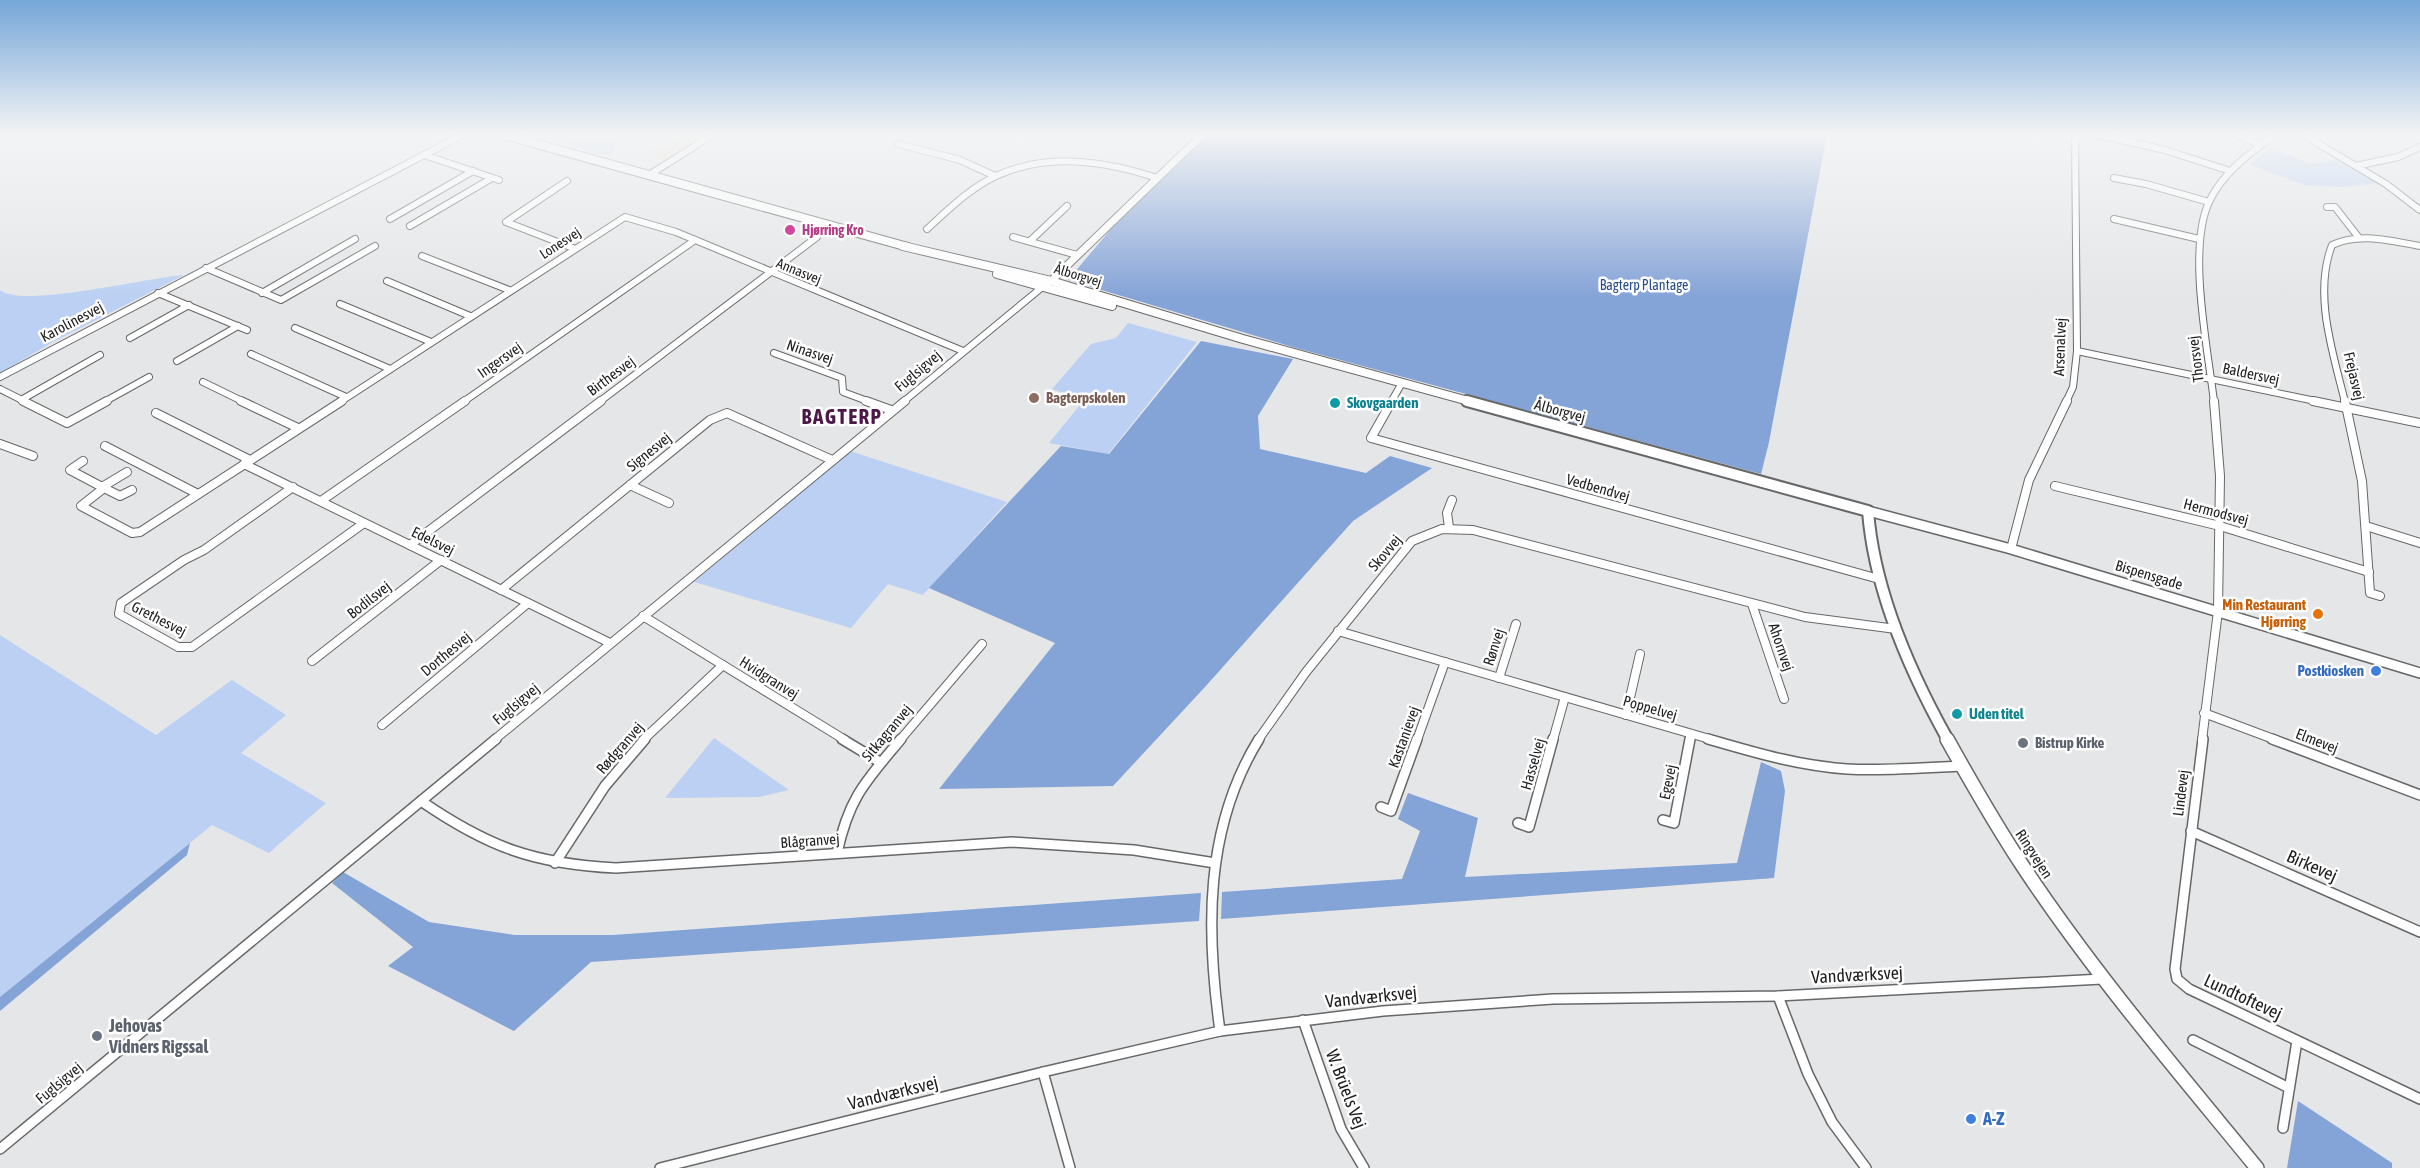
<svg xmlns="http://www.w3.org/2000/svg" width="2420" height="1168" font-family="'Asap Condensed',sans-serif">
<rect width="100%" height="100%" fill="#e5e6e8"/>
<polygon fill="#e6dbc7" points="673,134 722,134 669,167 652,152 677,137"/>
<g fill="#bbd0f3">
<polygon points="530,134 621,134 613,152 605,155"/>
<polygon points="2272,148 2311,164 2337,160 2377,183 2343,187 2304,185 2249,164"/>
<path d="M 184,275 L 53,342 L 0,373 L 0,290 C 21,309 150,277 184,275 Z"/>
<polygon points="1128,323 1197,342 1108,454 1049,443 1084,400 1052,389 1091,344 1116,338"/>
<polygon points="850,451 1007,502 923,595 888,584 851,628 694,582"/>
<polygon points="0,635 156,735 232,680 286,715 241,753 326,803 269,853 212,825 0,997"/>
<polygon points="714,738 789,790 759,797 665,798"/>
</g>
<g fill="#84a3d7">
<polygon points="1209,134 1827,134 1769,442 1761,474 1296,348 1068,280 1111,229"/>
<polygon points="1201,341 1293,359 1258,416 1260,449 1366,473 1390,456 1432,468 1353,521 1205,687 1113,786 939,789 1055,643 929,588 1061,446 1109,454"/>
<polygon points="1761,762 1781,771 1785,791 1774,878 1221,919 1222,892 1402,879 1420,831 1398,819 1408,793 1478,818 1465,877 1737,863"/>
<polygon points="190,843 187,855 0,1011 0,997"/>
<polygon points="343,872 429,922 515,935 613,935 1201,893 1199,921 591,962 514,1031 388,966 413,947 332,883"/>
<polygon points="2298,1101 2392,1163 2392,1168 2287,1168"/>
</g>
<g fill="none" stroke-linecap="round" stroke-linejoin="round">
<defs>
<g id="minor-far2">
<polyline points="2095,134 2165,150 2230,171"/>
<polyline points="2235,134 2261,145"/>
<polyline points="2302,134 2386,184 2420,210"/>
<polyline points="898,144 960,160 995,176"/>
<polyline points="424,155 499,180"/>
<polyline points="2356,166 2398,157 2420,147"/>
<polyline points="649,175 714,134"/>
<polyline points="2114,178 2146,184 2209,202"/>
<polyline points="567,181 506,222 573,248"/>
<polyline points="2327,207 2335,207 2359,238"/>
<polyline points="390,219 473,171"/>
<polyline points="2114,219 2199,239"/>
<polyline points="410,226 492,178"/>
<path d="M 927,229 C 948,210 970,188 996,176 C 1048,152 1105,161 1157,178"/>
<polyline points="1013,237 1077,255"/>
<polyline points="1030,241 1067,206"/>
<polyline points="422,256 509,290"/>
<polyline points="206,268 281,300 375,246"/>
<polyline points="387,281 470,316"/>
<polyline points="158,293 247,330"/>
<polyline points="262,293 355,239"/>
<polyline points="340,304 431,342"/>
<polyline points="295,328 390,369"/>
<polyline points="130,338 189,305"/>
<polyline points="2077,351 2320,402"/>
<polyline points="774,353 842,378 843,392 870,402"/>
<polyline points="251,354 346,397"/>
<polyline points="177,361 238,326"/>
<polyline points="0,377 464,134"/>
<polyline points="203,382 244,402"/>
<polyline points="0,389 26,402"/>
<polyline points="21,400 100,355"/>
<polyline points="104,402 149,377"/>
<polyline points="340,402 625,217 676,232 963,351"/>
<polyline points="463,402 695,240"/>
<polyline points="599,402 817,237 817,222"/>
<polyline points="903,402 1046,284"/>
<polyline points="1391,402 1402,383"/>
<polyline points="2066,402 2073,387 2077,351 2075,134"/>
<path d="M 2214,402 C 2208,349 2187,250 2209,202 C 2223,172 2250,153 2276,134"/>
<path d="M 2345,402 C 2333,353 2313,294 2332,245 C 2361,232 2390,241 2420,246"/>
</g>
<g id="minor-far1">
<polyline points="23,401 67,423 107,401"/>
<polyline points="241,401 298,428"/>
<polyline points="866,401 891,410"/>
<polyline points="1392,401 1371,438 1879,579"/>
<polyline points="2313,401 2420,423"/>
<polyline points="2345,401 2362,481 2370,593 2380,596"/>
<polyline points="156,413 250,460"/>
<polyline points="0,444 33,456"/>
<polyline points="105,446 198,494"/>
<polyline points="83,461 70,470 104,488"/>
<polyline points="244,464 610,643"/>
<polyline points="630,485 669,503"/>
<polyline points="2055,486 2220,526 2369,572"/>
<polyline points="102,487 127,472"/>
<polyline points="293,487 204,550 184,560 121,603 119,614 178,647 192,647 364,523"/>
<polyline points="132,490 120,496 104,488 81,506 132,533 140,532 342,401"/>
<polyline points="321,501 465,401"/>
<polyline points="2366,526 2420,543"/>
<polyline points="1449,527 1447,513 1452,500"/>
<polyline points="410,545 601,401"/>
<polyline points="2011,549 2029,480 2067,401"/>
<polyline points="501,590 710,420 727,413 832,460"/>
<polyline points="1752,604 1784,699"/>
<polyline points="643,616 845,740"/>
<polyline points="1338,631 1713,740"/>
<polyline points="312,661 441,560"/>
<polyline points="1499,678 1516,624"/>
<polyline points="2204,713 2276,740"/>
<polyline points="1626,715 1640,654"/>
<polyline points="382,725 528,603"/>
<polyline points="494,740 905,401"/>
<polyline points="643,740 723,665"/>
<polyline points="900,740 982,644"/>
<polyline points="1258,740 1306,672 1412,541 1442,529 1473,530 1805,617 1896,629"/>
<polyline points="1417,740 1445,662"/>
<polyline points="1553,740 1565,697"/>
<polyline points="1690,740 1691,734"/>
<polyline points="2202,740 2218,611 2220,476 2214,401"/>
</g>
<g id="minor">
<polyline points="842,739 880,762"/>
<path d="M 1708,739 C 1753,752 1799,766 1847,769 C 1885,771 1923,768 1961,766"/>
<polyline points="2203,739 2175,969 2177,979 2189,989 2420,1099"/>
<polyline points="2272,739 2420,795"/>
<path d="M 421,801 C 488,847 534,864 616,868 L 1012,842 L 1134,850 L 1215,863"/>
<polyline points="1381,807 1391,811 1417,739"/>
<polyline points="1663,820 1674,823 1690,739"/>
<polyline points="1518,823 1529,827 1553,739"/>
<polyline points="2191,831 2420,932"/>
<path d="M 837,853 C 849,797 866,781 901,739"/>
<polyline points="555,863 605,786 645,739"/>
<polyline points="1778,996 1808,1074 1832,1122 1866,1168"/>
<polyline points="1303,1020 1341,1129 1364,1168"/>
<path d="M 1220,1031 C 1206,931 1204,828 1259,739"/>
<polyline points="2193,1040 2289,1088"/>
<polyline points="1043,1072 1070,1168"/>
<polyline points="2283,1128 2297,1041"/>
<polyline points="0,1149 496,739"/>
<polyline points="660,1168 1043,1072 1220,1031 1383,1011 1553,999 1778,996 2102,979"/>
</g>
<polyline id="tertiary-far1" points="1051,281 1203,134"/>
<polyline id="tertiary" points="1868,511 2011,549 2420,673"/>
<g id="secondary-far2">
<polyline points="501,134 908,247"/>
<polyline points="903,246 1051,281 1243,339 1472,402"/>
<polyline points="997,274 1112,306"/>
</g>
<path id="secondary-far1" d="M 1467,401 L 1868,511 C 1874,590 1910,672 1948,740"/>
<path id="secondary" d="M 1947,739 C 1971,782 1995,824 2022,865 C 2092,971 2176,1069 2257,1168"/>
</defs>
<use href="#minor-far2" stroke="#666768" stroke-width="8"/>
<use href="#minor-far1" stroke="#666768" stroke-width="10"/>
<use href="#minor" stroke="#666768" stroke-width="12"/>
<use href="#tertiary-far1" stroke="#666768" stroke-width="9"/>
<use href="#tertiary" stroke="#666768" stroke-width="12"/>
<use href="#secondary-far2" stroke="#666768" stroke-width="10"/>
<use href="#secondary-far1" stroke="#666768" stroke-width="14"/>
<use href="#secondary" stroke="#666768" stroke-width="16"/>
<use href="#minor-far2" stroke="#fff" stroke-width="6"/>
<use href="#minor-far1" stroke="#fff" stroke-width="8"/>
<use href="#minor" stroke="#fff" stroke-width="9"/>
<use href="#tertiary-far1" stroke="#fff" stroke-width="7"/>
<use href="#tertiary" stroke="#fff" stroke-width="9"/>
<use href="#secondary-far2" stroke="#fff" stroke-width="8"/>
<use href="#secondary-far1" stroke="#fff" stroke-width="10"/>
<use href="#secondary" stroke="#fff" stroke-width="13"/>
</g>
<linearGradient id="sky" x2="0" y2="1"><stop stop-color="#75a6d8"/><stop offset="0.45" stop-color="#f3f4f5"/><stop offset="1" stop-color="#f3f4f5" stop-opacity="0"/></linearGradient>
<rect width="2420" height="298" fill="url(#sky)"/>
<circle fill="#d1479c" stroke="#fff" stroke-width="2" cx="790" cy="230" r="6"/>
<circle fill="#8d6e63" stroke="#fff" stroke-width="2" cx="1034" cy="398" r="6"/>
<g fill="#0f9aa8" stroke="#fff" stroke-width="2">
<circle cx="1335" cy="403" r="6"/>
<circle cx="1957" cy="714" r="6"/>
</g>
<circle fill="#e8710a" stroke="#fff" stroke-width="2" cx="2318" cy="614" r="6"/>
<g fill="#3f7fe0" stroke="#fff" stroke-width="2">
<circle cx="2376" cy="671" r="6"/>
<circle cx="1971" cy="1119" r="6"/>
</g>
<g fill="#6b7280" stroke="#fff" stroke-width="2">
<circle cx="2023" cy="743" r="6"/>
<circle cx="97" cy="1036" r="6"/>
</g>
<g text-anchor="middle" stroke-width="5" stroke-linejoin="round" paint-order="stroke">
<g font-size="14" font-weight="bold" fill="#b23c85" stroke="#fff" text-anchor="start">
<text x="802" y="235">Hjørring Kro</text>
</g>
<g font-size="14" fill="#1e1e1f" stroke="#fff">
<text transform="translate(560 243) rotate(-33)" y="5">Lonesvej</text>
<text transform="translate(799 271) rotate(22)" y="5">Annasvej</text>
<text transform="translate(1078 275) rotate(17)" y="5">Ålborgvej</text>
</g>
<g font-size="14" fill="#284d8d" stroke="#fff">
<text x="1644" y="290">Bagterp Plantage</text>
</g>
<g font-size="15" fill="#1e1e1f" stroke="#fff">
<text transform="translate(72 322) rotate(-28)" y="5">Karolinesvej</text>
<text transform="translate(2060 347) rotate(-88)" y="5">Arsenalvej</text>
<text transform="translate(810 352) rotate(19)" y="5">Ninasvej</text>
<text transform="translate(2196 359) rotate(-97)" y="5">Thorsvej</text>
<text transform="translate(500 360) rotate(-35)" y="5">Ingersvej</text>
<text transform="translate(918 371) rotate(-40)" y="5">Fuglsigvej</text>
<text transform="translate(2251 374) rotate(12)" y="5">Baldersvej</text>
<text transform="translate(611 376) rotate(-37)" y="5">Birthesvej</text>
<text transform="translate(2354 376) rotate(77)" y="5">Frejasvej</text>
<text transform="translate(1560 411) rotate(15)" y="5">Ålborgvej</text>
<text transform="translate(649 452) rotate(-39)" y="5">Signesvej</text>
<text transform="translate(1598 488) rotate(16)" y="5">Vedbendvej</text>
<text transform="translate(2216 512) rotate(15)" y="5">Hermodsvej</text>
<text transform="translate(433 541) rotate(26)" y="5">Edelsvej</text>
<text transform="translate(1385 553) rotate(-50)" y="5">Skovvej</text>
<text transform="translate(2149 575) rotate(17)" y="5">Bispensgade</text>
<text transform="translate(369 600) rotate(-38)" y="5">Bodilsvej</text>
<text transform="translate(159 619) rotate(27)" y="5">Grethesvej</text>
<text transform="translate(1494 647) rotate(-72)" y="5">Rønvej</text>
<text transform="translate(1781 647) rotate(71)" y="5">Ahornvej</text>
<text transform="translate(446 654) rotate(-40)" y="5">Dorthesvej</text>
<text transform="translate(769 678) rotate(32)" y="5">Hvidgranvej</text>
<text transform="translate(516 704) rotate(-40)" y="5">Fuglsigvej</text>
<text transform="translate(1650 708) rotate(16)" y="5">Poppelvej</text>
<text transform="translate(887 733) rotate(-50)" y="5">Sitkagranvej</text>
<text transform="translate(1404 737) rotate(-70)" y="5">Kastanievej</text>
<text transform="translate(2317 741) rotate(21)" y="5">Elmevej</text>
<text transform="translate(620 748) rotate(-49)" y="5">Rødgranvej</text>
<text transform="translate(1533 764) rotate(-74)" y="5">Hasselvej</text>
<text transform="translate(1668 782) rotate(-79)" y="5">Egevej</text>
<text transform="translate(2181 793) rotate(-83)" y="5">Lindevej</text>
<text transform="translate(810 841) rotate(-4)" y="5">Blågranvej</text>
<text transform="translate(2034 854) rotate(57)" y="5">Ringvejen</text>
<text transform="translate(59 1083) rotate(-40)" y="5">Fuglsigvej</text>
</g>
<g font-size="15" font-weight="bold" fill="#785e54" stroke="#fff" text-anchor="start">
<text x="1046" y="403">Bagterpskolen</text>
</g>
<g font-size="15" font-weight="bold" fill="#0d838f" stroke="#fff" text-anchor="start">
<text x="1347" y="408">Skovgaarden</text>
<text x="1969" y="719">Uden titel</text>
</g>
<g font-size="15" font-weight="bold" fill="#c56008" stroke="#fff" text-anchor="end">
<text x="2306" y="610">Min Restaurant<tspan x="2306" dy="17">Hjørring</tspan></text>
</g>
<g font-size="15" font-weight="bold" fill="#366cbe" stroke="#fff" text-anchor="end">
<text x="2364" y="676">Postkiosken</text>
</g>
<g font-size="15" font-weight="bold" fill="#5b616d" stroke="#fff" text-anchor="start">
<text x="2035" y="748">Bistrup Kirke</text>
</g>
<g font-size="18" fill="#1e1e1f" stroke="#fff">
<text transform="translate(2312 866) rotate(24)" y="6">Birkevej</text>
<text transform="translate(1857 975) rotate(-3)" y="6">Vandværksvej</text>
<text transform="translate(1371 997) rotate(-6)" y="6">Vandværksvej</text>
<text transform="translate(2243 997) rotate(25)" y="6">Lundtoftevej</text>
<text transform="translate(1346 1089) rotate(69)" y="6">W. Brüels Vej</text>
<text transform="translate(893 1093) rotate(-14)" y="6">Vandværksvej</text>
</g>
<g font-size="18" font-weight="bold" fill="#5b616d" stroke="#fff" text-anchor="start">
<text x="109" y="1032">Jehovas<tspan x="109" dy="21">Vidners Rigssal</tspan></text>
</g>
<g font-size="18" font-weight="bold" fill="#366cbe" stroke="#fff" text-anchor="start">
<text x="1983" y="1125">A-Z</text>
</g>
<g font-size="21" font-weight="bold" letter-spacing="1.5" fill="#4b1847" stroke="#fff">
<text x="842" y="424">BAGTERP</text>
</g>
</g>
</svg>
